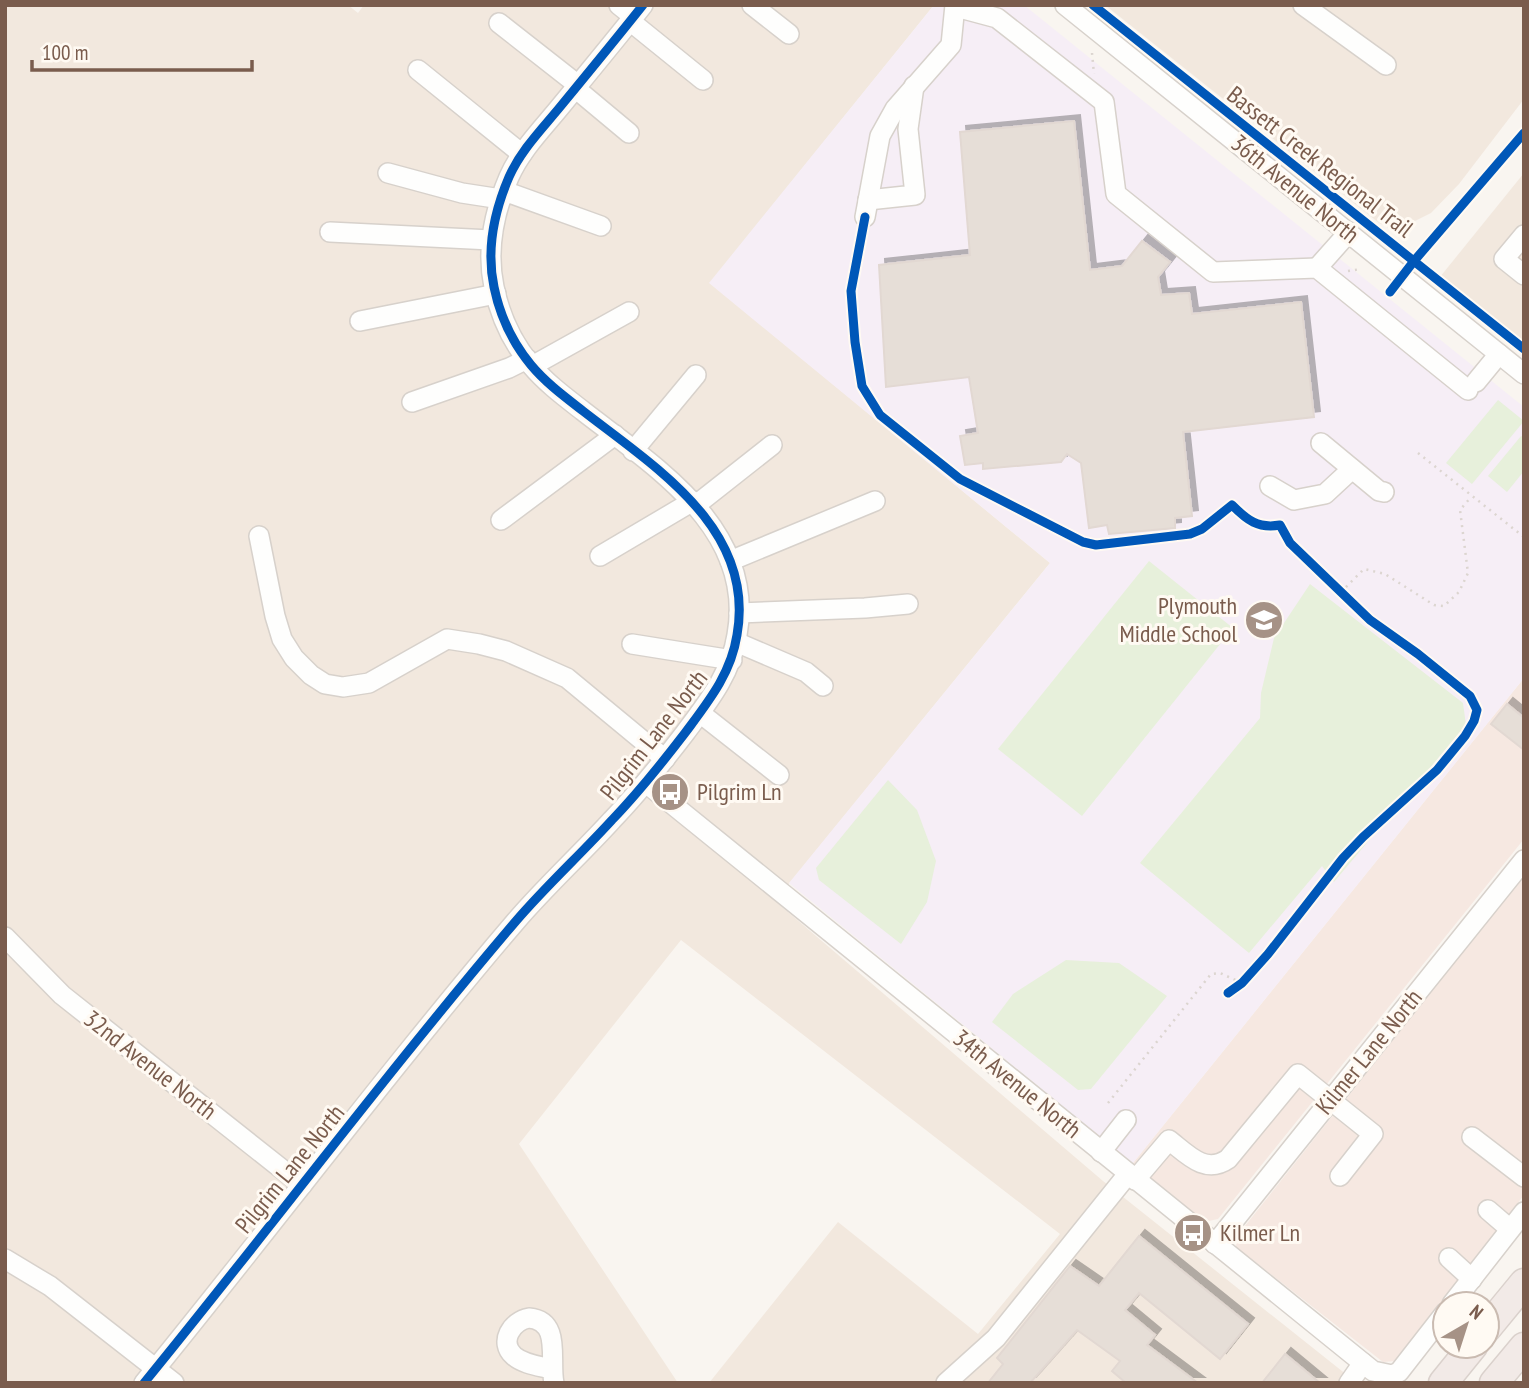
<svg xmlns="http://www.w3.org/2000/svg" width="1529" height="1388" font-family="'PT Sans Narrow',sans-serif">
<defs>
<filter id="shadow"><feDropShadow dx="6" dy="-6" stdDeviation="0" flood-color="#0004"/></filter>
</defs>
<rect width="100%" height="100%" fill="#f9f5f0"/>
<g fill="#f2e8de">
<polygon points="5,5 348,5 358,13 364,5 934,5 710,283 1050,563 775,901 1103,1181 1357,1383 709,1383 838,1222 978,1334 1060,1234 681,940 519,1144 678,1383 5,1383"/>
<polygon points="1105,5 1524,5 1524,99 1459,184 1431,213 1395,231 1379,223"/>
<polygon points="1524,173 1524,345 1440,277"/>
</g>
<g fill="#f6e8e1">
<polygon points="1524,678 1524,839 1218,1219 1204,1222 1133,1163"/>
<polygon points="1524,875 1524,1195 1396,1361 1383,1362 1236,1247 1237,1236"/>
</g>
<polygon fill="#f6eef6" points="934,5 1024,5 1524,407 1524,678 1133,1163 789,883 1050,563 709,283"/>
<g fill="#e7f0db">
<polygon points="1498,400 1524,421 1472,484 1446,463"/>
<polygon points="1521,436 1524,438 1524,471 1507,492 1488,476"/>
<polygon points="1149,561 1233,628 1082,816 998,749"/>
<polygon points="1310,584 1463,703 1466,725 1334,882 1322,866 1249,953 1140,863 1260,718 1261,693 1274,638"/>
<polygon points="888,780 917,810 936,861 927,902 901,944 819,880 816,868"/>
<polygon points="1066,960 1119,963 1167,996 1091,1089 1078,1090 992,1022 1013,994"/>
</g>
<g fill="#e6ded7" stroke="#e2d8d2" stroke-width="2" filter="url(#shadow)">
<polygon points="1074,121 1090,270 1122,266 1142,241 1170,262 1158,277 1161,295 1189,293 1192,314 1301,302 1314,417 1183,432 1192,516 1175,518 1175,528 1109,534 1107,525 1089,528 1081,463 1067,454 1061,462 983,469 983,463 965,465 960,436 978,433 969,377 886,387 879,265 970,255 960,132"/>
<polygon points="1507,704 1524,718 1524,750 1491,724"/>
<polygon points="1139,1236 1248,1324 1220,1359 1139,1293 1125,1310 1155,1335 1147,1345 1198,1383 1126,1383 1112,1371 1120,1361 1077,1330 1030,1383 988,1383 1003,1364 997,1358 1070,1266 1099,1286"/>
<polygon points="1285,1354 1320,1383 1262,1383"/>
</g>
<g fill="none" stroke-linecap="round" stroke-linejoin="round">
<defs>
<g id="minor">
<polyline points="619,5 634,17"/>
<polyline points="752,5 789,34"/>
<polyline points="1065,5 1524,374"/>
<polyline points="1303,5 1386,65"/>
<polyline points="956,7 997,18 1104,102 1116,194 1213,272 1317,268 1468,390"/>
<polyline points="630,21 703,80"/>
<polyline points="499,23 578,85"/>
<polyline points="418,70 522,154"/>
<polyline points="575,88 629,133"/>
<polyline points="388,173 462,193 501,199"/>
<polyline points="504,191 601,226"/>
<polyline points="868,200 915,195 908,129 914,86"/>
<polyline points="865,217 880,136 895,109 951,45 955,5"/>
<polyline points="330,232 491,240"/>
<polyline points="1524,235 1504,259 1524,275"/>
<polyline points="1317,268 1349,232"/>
<polyline points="360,321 496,294"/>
<polyline points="532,366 629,312"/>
<polyline points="1476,382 1499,354"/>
<polyline points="412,402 509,368 527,359"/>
<polyline points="1321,443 1379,491 1384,492"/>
<polyline points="633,451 696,375"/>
<polyline points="1270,486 1294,500 1325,494 1352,469"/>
<polyline points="696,505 772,445"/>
<polyline points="501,520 615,435"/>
<polyline points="259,536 275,616 282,639 294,658 311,675 325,684 343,687 369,683 447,639 479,644 506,651 567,678 665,759"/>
<polyline points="600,556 693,501"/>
<polyline points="730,561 875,501"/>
<polyline points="739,613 865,608 908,604"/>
<polyline points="736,642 806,672 823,686"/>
<polyline points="632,644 732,660"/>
<polyline points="700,713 779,775"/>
<polyline points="646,783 1373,1371 1392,1375 1399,1372 1445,1313"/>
<polyline points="5,937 62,995 302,1185"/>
<polyline points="1472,1137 1524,1177"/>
<polyline points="1101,1152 1126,1120"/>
<path d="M 1135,1180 L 1169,1140 C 1187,1154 1205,1175 1228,1159 L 1298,1074 L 1373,1134 L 1340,1176"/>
<polyline points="1488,1210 1510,1229"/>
<polyline points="1215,1244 1524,860"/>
<polyline points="1449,1258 1472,1279"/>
<polyline points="5,1259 50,1286 174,1383"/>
<polyline points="1452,1304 1524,1212"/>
<path d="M 551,1369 C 539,1366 523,1364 514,1356 C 498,1342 512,1321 529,1318 C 562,1321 549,1360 554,1383"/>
<path d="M 144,1383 C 269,1230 388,1071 516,921 C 546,886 581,854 612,820 C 638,793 662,763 685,733 C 708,702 731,674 737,635 C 756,529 655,467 583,411 C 565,397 546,383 531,365 C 512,342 500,316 494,287 C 486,249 494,212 509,177 C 521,150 542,129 560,107 C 588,73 616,39 643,5"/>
<polyline points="946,1383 996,1338 1128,1174"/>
<polyline points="1349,1383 1363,1363"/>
</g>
<g id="highway">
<polyline points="1487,1328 1524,1283"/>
<polyline points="1443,1383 1473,1346"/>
<polyline points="1494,1383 1524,1347"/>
</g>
</defs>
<use href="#minor" stroke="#d7d1cb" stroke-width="22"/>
<use href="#highway" stroke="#dad1cc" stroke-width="31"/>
<g stroke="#dcd5d0" stroke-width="2.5" stroke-dasharray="2 5" stroke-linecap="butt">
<polyline points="1092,53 1094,74"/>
<polyline points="1348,271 1361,269"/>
<polyline points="1418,453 1524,537"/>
<polyline points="1341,592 1364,569 1385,574 1434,605 1444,606 1459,592 1468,573 1460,510 1471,497"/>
<polyline points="1108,1103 1211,974 1220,973 1242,983"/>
</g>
<use href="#minor" stroke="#fefefd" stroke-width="19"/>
<use href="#highway" stroke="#f2eae7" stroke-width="28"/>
<defs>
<g id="cycleway">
<polyline points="1093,5 1524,349"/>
<path d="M 865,217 L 851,291 L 855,342 L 862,386 L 880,415 L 960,479 L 1083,542 L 1096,545 L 1190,534 L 1202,529 L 1232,505 C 1247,520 1258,529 1280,525 L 1290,543 L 1370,620 L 1418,654 L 1470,696 L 1477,710 L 1474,721 L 1465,736 L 1437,770 L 1363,837 L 1343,858 L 1268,954 L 1242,983 L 1228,993"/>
<polyline points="1390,292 1414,261 1524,133"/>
<path d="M 144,1383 C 269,1230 388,1071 516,921 C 546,886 581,854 612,820 C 638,793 662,763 685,733 C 708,702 731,674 737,635 C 756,529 655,467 583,411 C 565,397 546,383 531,365 C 512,342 500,316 494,287 C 486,249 494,212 509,177 C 521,150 542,129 560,107 C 588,73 616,39 643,5"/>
</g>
</defs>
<use href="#cycleway" stroke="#fffaf3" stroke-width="13"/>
<use href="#cycleway" stroke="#0057b8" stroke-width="9"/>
</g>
<defs>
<symbol id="school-disc" viewBox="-11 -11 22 22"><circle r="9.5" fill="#a69286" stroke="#fffaf3"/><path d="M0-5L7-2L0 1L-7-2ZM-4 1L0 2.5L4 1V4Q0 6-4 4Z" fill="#fff"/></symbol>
<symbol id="bus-disc" viewBox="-11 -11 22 22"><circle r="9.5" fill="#a69286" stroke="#fffaf3"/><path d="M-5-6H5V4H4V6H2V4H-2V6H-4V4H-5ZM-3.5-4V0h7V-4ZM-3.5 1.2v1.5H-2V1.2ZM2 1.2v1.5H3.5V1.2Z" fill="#fff"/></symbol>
</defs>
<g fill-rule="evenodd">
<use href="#school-disc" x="1242" y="598" width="44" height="44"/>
<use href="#bus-disc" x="648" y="770" width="44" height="44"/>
<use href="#bus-disc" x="1171" y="1211" width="44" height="44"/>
</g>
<g text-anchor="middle" stroke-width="6" stroke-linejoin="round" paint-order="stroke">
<g font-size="24" fill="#7a5c4d" stroke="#fffaf3">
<text transform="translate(1320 162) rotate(38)" y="8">Bassett Creek Regional Trail</text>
<text transform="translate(1295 189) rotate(39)" y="8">36th Avenue North</text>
<text transform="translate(654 735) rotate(-52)" y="8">Pilgrim Lane North</text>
<text transform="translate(1369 1052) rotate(-51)" y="8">Kilmer Lane North</text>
<text transform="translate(150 1065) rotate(38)" y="8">32nd Avenue North</text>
<text transform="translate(1017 1084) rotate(39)" y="8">34th Avenue North</text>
<text transform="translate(290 1169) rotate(-51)" y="8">Pilgrim Lane North</text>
</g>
<g font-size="24" fill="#7a5c4d" stroke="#fffaf3" text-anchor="start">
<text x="1237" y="614" text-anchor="end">Plymouth<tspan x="1237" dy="28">Middle School</tspan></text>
<text x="697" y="800">Pilgrim Ln</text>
<text x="1220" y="1241">Kilmer Ln</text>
</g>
</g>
<rect width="1529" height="1388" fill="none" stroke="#7a5c4d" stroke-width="14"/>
<g transform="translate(1466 1325) rotate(39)"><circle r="33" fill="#fffaf3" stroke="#cabbb1" stroke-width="2"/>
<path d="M0-5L12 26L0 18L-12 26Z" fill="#a69286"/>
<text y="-10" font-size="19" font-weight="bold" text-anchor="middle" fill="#7a5c4d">N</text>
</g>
<path d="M32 60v10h220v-10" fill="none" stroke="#7a5c4d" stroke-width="3.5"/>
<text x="42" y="60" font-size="21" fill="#7a5c4d" stroke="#fffaf3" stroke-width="5" paint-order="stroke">100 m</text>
</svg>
